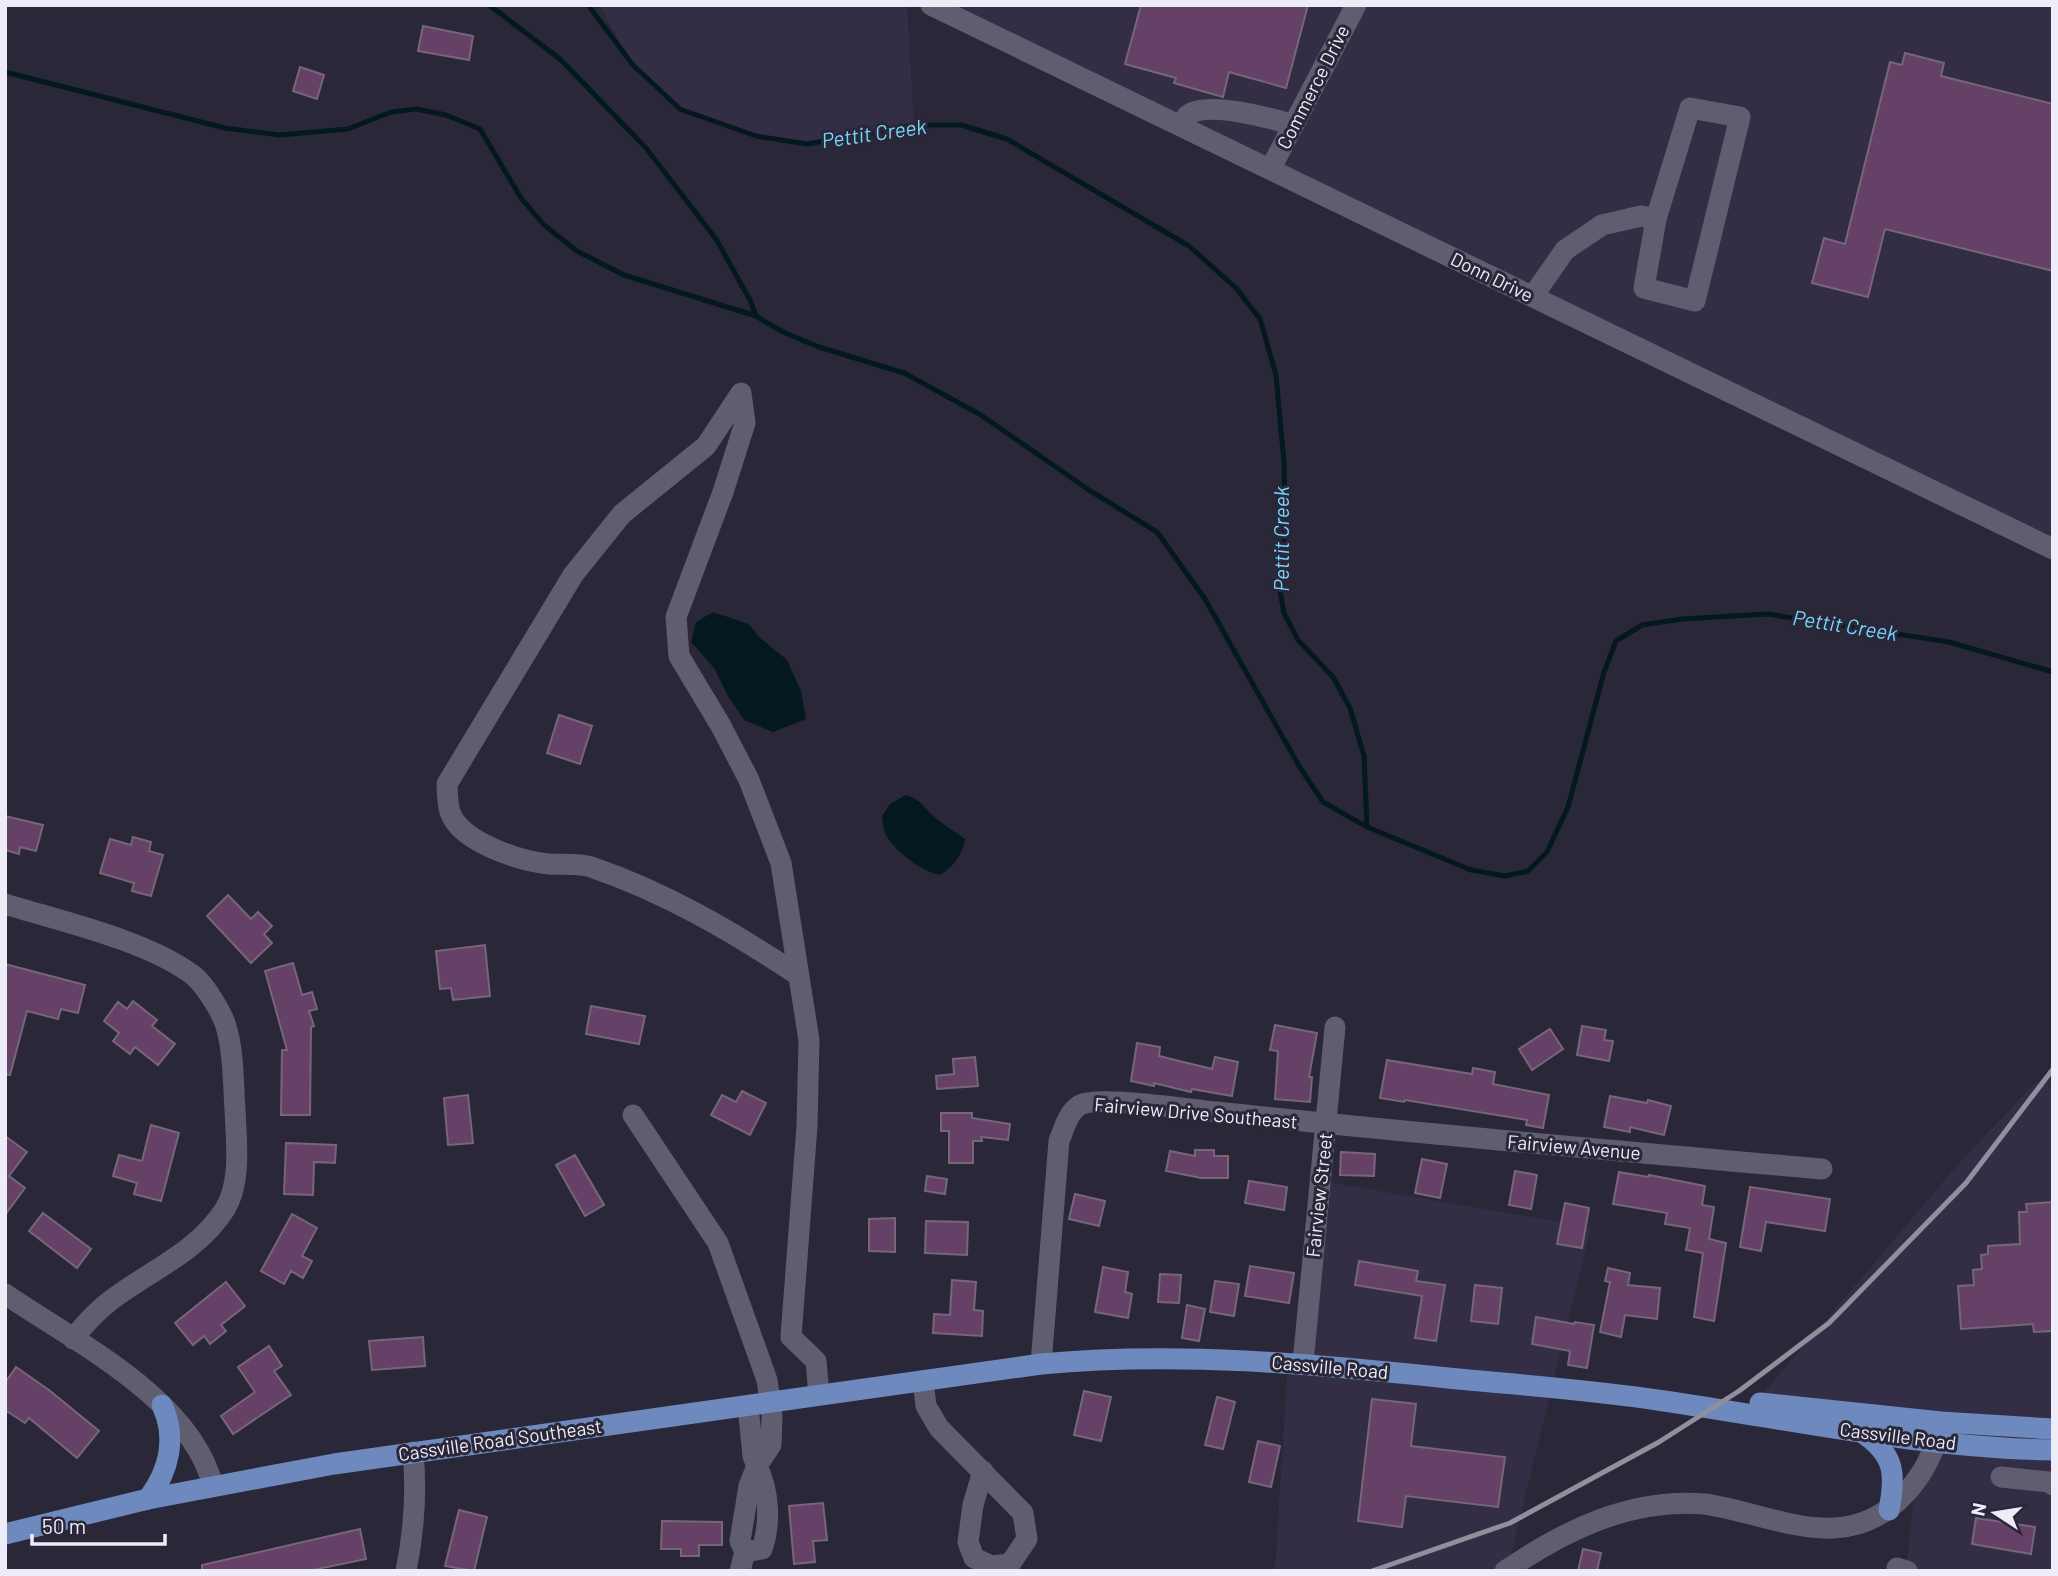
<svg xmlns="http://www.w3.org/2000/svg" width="2058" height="1576" font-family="Barlow,sans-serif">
<rect width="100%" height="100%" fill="#2a2739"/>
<g fill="#332e46">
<polygon points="599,5 907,5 914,125 807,144 756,136 716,124 680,109 633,65"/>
<polygon points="931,5 2053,5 2053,549"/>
<polygon points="2053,1081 2053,1571 1906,1571 1923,1413 1762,1395 1960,1162 2036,1082"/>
<polygon points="1326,1182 1591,1227 1507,1571 1275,1571 1287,1377"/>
</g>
<g fill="#041820">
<polygon points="713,612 749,624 758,636 787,660 801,691 806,719 773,732 744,720 728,696 714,668 691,642 696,622"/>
<path d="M 906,795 C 924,801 924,809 937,819 C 946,827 956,832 965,839 C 963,855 953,867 940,875 C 922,872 893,850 885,833 C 883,828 883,821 882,816 L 890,804 Z"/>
</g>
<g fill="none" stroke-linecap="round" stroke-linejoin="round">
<g stroke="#041820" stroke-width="5">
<polyline points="489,5 560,59 646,148 716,239 750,300 756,316"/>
<polyline points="588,5 633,65 680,109 756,136 807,144 914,125 961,125 1007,139 1189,246 1236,288 1260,319 1276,375 1284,462 1285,511 1284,540 1278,579 1284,613 1298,640 1333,677 1350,708 1364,756 1367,827"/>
<polyline points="5,72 225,128 280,135 348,129 391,112 416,109 446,115 480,129 521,198 544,225 577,251 624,275 756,316 783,332 819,347 904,373 981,415 1089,490 1157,532 1205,599 1299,766 1323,802 1367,827 1471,870 1505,876 1528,871 1547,852 1568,807 1604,672 1616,641 1642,625 1682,619 1767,614 1949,642 2053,672"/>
</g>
</g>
<g fill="#654067" stroke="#766677" stroke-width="2">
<polygon points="1141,5 1308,5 1286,88 1229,72 1223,97 1174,83 1176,78 1125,64"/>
<polygon points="423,26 473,36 469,60 418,51"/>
<polygon points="1905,53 1944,63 1941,76 2053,104 2053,271 1885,229 1868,297 1812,283 1824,238 1845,244 1890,62 1902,65"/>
<polygon points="300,67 324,75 317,99 293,91"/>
<polygon points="559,715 592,726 580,764 547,753"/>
<polygon points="5,816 43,825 36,851 20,847 19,854 5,850"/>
<polygon points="133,837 151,842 149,851 163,855 151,896 132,891 134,883 100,873 110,839 131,845"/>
<polygon points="228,895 251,919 258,912 272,926 264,934 272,943 251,963 207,916"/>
<polygon points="485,945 490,996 453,1000 451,988 440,989 436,951"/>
<polygon points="293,963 302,995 312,992 317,1009 309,1011 314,1026 311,1027 310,1115 281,1115 282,1050 287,1050 265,971"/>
<polygon points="5,964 85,985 78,1013 61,1009 58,1019 27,1011 10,1075 5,1074"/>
<polygon points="133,1001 157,1020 152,1026 175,1044 158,1065 135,1047 130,1054 113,1041 119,1033 104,1021 118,1002 127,1009"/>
<polygon points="591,1006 645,1016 639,1044 586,1034"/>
<polygon points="1275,1025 1317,1033 1309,1077 1312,1077 1310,1102 1275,1099 1278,1051 1270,1050"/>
<polygon points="1582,1026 1606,1030 1604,1040 1613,1041 1609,1061 1577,1055"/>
<polygon points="1550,1029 1563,1049 1532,1070 1519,1049"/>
<polygon points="1137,1043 1160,1047 1159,1056 1212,1069 1215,1057 1238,1062 1232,1096 1192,1089 1191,1092 1154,1083 1154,1086 1131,1081"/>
<polygon points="975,1057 978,1086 937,1089 936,1076 954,1074 953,1059"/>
<polygon points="1387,1060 1472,1074 1473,1068 1495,1072 1493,1084 1549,1095 1543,1128 1526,1125 1527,1120 1405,1100 1404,1102 1380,1098"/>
<polygon points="742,1091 766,1103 750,1135 711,1115 722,1095 736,1102"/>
<polygon points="468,1095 473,1143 448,1145 444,1098"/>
<polygon points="1610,1096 1647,1103 1648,1100 1671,1106 1664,1135 1630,1127 1630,1132 1604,1127"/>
<polygon points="941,1113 972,1113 972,1118 1010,1124 1008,1140 981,1137 982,1141 973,1141 973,1163 949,1163 949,1131 941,1131"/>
<polygon points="151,1125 179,1133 161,1201 134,1194 137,1183 113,1176 119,1155 142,1161"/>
<polygon points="5,1136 27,1152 9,1176 25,1188 5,1215"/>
<polygon points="286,1143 336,1145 335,1163 314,1162 313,1195 284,1194"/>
<polygon points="1195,1150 1214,1150 1214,1156 1228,1156 1228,1178 1201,1178 1166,1171 1170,1151 1195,1156"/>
<polygon points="1341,1152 1375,1154 1374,1176 1340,1175"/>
<polygon points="575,1155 604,1205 585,1216 556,1165"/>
<polygon points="1422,1159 1447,1164 1440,1198 1415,1193"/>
<polygon points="1515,1171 1537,1175 1531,1209 1509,1205"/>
<polygon points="1619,1172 1648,1177 1649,1175 1705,1186 1702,1205 1714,1207 1709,1239 1726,1243 1714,1321 1694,1317 1703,1253 1686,1250 1690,1228 1665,1224 1667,1213 1613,1204"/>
<polygon points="927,1176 947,1179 945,1194 925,1191"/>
<polygon points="1249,1181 1287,1187 1284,1210 1245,1203"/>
<polygon points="1750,1187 1830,1199 1825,1231 1766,1222 1761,1251 1740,1247"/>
<polygon points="1075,1194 1105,1201 1099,1226 1069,1219"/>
<polygon points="2053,1202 2053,1331 2034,1332 2033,1324 1961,1329 1958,1286 1974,1285 1973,1270 1982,1269 1981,1255 1988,1254 1988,1246 2020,1244 2019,1212 2027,1212 2026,1204"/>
<polygon points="1565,1203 1589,1208 1582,1248 1557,1244"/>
<polygon points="43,1213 91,1249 77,1268 29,1231"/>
<polygon points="292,1214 317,1228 302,1256 312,1261 303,1278 291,1271 284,1284 261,1271"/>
<polygon points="895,1218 895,1252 869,1251 869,1219"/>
<polygon points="926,1221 968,1222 967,1255 925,1253"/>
<polygon points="1359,1261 1418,1271 1416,1281 1445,1285 1436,1341 1415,1338 1422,1296 1355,1285"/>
<polygon points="1250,1266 1294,1273 1289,1303 1245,1296"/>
<polygon points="1103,1267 1128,1272 1125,1292 1132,1294 1128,1318 1095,1312"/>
<polygon points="1608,1268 1630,1273 1628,1285 1660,1288 1657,1319 1625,1315 1621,1337 1600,1332 1610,1282 1605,1281"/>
<polygon points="1160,1274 1181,1275 1179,1303 1158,1302"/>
<polygon points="952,1280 976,1282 974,1310 983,1311 982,1336 933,1333 934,1314 950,1315"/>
<polygon points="1215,1281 1239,1284 1234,1316 1210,1312"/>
<polygon points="226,1282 245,1306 221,1325 226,1331 210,1344 204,1336 193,1345 175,1323"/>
<polygon points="1475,1285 1502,1288 1498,1324 1471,1321"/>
<polygon points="1187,1305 1205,1309 1199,1341 1182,1338"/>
<polygon points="1536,1317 1574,1324 1575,1322 1594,1325 1587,1368 1568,1365 1570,1351 1532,1344"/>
<polygon points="423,1337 425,1366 372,1370 369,1341"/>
<polygon points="269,1346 282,1366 274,1371 291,1395 233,1434 221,1416 255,1392 238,1367"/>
<polygon points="16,1367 49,1390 99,1431 77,1458 29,1418 25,1423 5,1410 5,1383"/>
<polygon points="1084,1391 1111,1397 1101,1441 1074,1435"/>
<polygon points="1217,1397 1235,1402 1223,1449 1205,1445"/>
<polygon points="1372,1399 1416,1404 1411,1446 1505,1457 1498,1507 1406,1496 1402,1527 1358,1521"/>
<polygon points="1258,1441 1280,1446 1271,1487 1249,1482"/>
<polygon points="823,1503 827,1540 813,1541 815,1562 794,1564 789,1506"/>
<polygon points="459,1510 487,1517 474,1571 445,1566"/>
<polygon points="1976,1518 2035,1527 2031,1554 1972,1544"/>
<polygon points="662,1521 722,1522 722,1545 699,1545 699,1556 681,1556 681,1549 661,1549"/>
<polygon points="360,1529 366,1559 308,1571 202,1571 202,1565"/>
<polygon points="1583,1549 1601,1553 1597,1571 1578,1571"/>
</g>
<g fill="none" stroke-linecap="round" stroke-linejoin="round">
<g stroke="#605d71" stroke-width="21">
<polyline points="931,5 2053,549"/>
<path d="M 1183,126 C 1184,123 1185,119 1187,116 C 1202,99 1274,119 1294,125"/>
<polyline points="1271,168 1356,5"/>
<polyline points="1533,296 1565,250 1602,225 1641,216 1656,219 1690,108 1740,117 1695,301 1644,288 1656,219"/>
<path d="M 5,904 C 60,921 149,941 194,976 C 205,985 224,1015 227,1030 C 234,1055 233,1083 235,1109 C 236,1140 242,1181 225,1209 C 198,1252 149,1271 110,1301 C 95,1312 84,1325 73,1339"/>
<path d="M 798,975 C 733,932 665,892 591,867 C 578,863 562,865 549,864 C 524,862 484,848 465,832 C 447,817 448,806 447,784 L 573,575 L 622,514 L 706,446 L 741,393 L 745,423 L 723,492 L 676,617 L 679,656 L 721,726 L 749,780 L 781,863 L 809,1040 L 807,1126 L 791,1337 L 816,1361 L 819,1395"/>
<polyline points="633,1115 718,1243 767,1380 772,1416 771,1445 757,1466 753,1456 748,1406"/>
<path d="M 5,1294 C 75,1342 191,1398 213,1486"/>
<polyline points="1303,1363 1335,1027"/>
<path d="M 1041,1364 L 1059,1141 C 1064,1129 1068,1112 1080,1105 C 1098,1095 1192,1110 1217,1112 C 1418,1134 1620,1151 1822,1169"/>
<polyline points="923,1381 926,1406 939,1428 1023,1513 1027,1539 1010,1564 992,1566 974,1558 968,1542 973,1505 983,1471"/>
<polyline points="2001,1477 2049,1482 2053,1485"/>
<path d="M 745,1552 L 762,1549 C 771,1523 769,1491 757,1466"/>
<polyline points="1897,1568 1907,1571"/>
<path d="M 406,1571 C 414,1531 417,1493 413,1452"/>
<polyline points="740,1571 745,1552 740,1541 749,1486 757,1466"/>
<path d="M 1505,1571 C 1565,1530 1630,1498 1705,1504 C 1777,1515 1846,1558 1906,1493 C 1923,1474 1935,1452 1939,1427"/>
</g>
<g stroke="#6e89bd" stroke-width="21">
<polyline points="1760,1403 1941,1422 2053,1429"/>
<path d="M 1863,1433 C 1895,1455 1896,1474 1889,1510"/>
<path d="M 148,1499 C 169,1471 177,1438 162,1405"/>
<path d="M 5,1534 L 148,1499 L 334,1464 L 1041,1364 C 1178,1351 1312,1364 1448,1378 C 1520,1385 1593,1390 1664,1401 C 1793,1420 1922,1448 2053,1450"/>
</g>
<polyline stroke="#918f9d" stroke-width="5" points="1372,1571 1510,1523 1659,1442 1739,1391 1829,1323 1966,1183 2053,1069"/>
</g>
<g text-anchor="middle" stroke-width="6" stroke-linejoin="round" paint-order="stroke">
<g font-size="19" fill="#edecf8" stroke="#2a2739">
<text transform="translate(1313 87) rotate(-63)" y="7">Commerce Drive</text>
<text transform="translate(1492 277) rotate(26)" y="7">Donn Drive</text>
<text transform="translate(1196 1113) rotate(5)" y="7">Fairview Drive Southeast</text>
<text transform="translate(1574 1147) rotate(5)" y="7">Fairview Avenue</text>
<text transform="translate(1319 1195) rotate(-84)" y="7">Fairview Street</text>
<text transform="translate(1330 1367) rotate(5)" y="7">Cassville Road</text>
<text transform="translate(1898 1436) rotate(7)" y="7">Cassville Road</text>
<text transform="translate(500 1440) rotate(-8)" y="7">Cassville Road Southeast</text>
</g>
<g font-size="21" font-style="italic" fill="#74d6fe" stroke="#2a2739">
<text transform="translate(874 134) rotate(-8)" y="7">Pettit Creek</text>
<text transform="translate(1282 539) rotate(-90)" y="7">Pettit Creek</text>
<text transform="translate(1845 626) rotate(9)" y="7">Pettit Creek</text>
</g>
</g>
<rect width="2058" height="1576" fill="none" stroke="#edecf8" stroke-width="14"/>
<g transform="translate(1995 1513) rotate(282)" stroke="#2a2739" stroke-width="5" paint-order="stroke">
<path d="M0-5L12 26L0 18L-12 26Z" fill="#edecf8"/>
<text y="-10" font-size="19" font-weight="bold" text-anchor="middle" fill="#edecf8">N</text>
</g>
<path d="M32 1534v10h133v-10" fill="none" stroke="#edecf8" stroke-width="3.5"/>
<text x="42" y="1534" font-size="21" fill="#edecf8" stroke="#2a2739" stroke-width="5" paint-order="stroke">50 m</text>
</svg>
